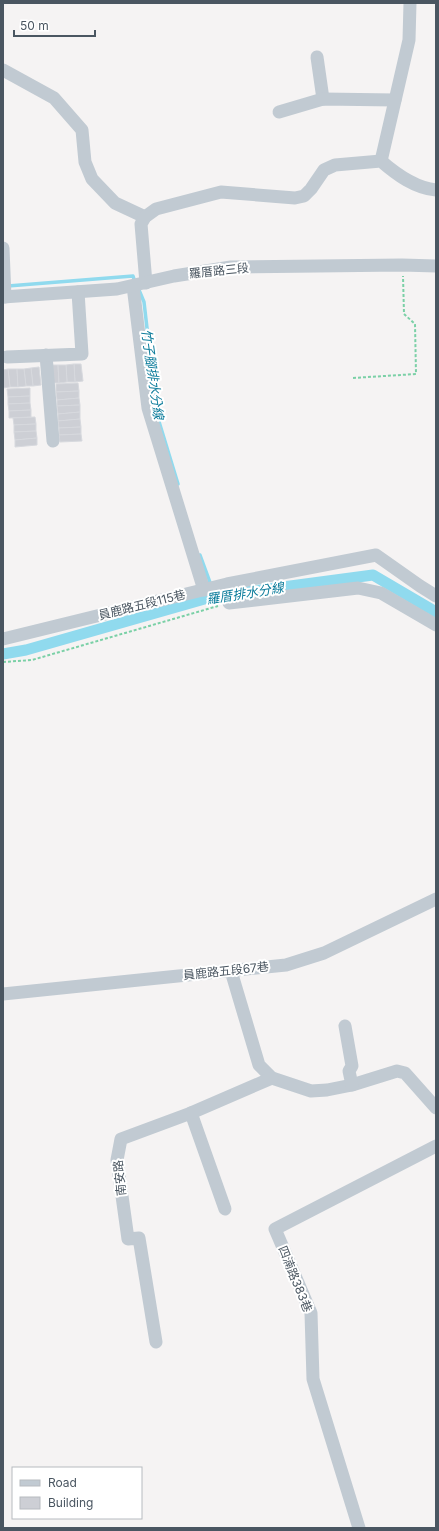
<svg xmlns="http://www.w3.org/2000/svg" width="439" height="1531" font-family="Inter,'Noto Sans TC',sans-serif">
<rect width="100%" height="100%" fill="#f5f3f3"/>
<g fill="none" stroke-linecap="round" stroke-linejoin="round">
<g stroke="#90daee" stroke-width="3.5">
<polyline points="8,286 133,276 135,282"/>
<polyline points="139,290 144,302 157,415 178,484"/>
<polyline points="200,555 211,585"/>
</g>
<polyline stroke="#90daee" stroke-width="11" points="3,654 26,650 215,596 373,575 436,612"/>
</g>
<g fill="#cdcfd5" stroke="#d7d9de">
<polygon points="74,364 81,364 83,381 75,382"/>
<polygon points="74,364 75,382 67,382 66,365"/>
<polygon points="49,365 58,365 59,383 50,383"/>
<polygon points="58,365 66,365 67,382 59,383"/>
<polygon points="39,367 41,385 33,386 31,368"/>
<polygon points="31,368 33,386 26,386 24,369"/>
<polygon points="8,369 17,369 18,387 10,387"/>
<polygon points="8,369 10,387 3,388 3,370"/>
<polygon points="17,369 24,369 26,386 18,387"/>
<polygon points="78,383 79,391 56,392 56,384"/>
<polygon points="30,388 30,396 8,397 7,389"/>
<polygon points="79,391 79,398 57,400 56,392"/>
<polygon points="30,396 30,403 8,404 8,397"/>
<polygon points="79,398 80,405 57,406 57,400"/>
<polygon points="30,403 31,410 9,411 8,404"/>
<polygon points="80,405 80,412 58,414 57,406"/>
<polygon points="31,410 31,417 9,418 9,411"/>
<polygon points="80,412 80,419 58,421 58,414"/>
<polygon points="35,417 36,424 14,425 13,418"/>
<polygon points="80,419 81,427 59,428 58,421"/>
<polygon points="36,424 36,431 14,432 14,425"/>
<polygon points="81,427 81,434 59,435 59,428"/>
<polygon points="36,431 37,438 15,440 14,432"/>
<polygon points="81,434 82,441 60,442 59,435"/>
<polygon points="37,438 37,445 15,447 15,440"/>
</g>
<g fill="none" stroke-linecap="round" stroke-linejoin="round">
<g stroke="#7ad0a6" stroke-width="2" stroke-dasharray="3 2" stroke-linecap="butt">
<polyline points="353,378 416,374 415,324 404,314 403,276"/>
<polyline points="3,662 32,660 218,606"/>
</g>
<g stroke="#c1cad2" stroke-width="13">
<polyline points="317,57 323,99"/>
<polyline points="3,70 54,98 82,130 85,162 92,179 115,203 145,217"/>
<polyline points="279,112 323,99 395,100"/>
<polyline points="381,161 409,40 410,3"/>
<polyline points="3,248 5,297"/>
<path d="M 146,283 L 141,224 L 145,217 L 156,209 L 221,192 L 295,198 L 304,196 L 311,189 L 324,170 L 335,165 L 381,161 C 397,175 415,188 436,190"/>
<polyline points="133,286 148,408 204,590"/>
<polyline points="3,297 117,289 174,276 231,267 402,265 436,266"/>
<polyline points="46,355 53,441"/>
<polyline points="7,357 82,354 78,292"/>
<polyline points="229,603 358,588 381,593 436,625"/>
<polyline points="3,639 227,584 376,555 420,586 436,596"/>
<polyline points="231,971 259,1065 272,1078 311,1091 327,1090 352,1085 397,1071 405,1073 436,1108"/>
<polyline points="3,994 286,965 324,953 436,899"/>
<polyline points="345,1026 352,1066 349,1071 352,1085"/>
<polyline points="191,1113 225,1209"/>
<polyline points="156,1342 139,1238 128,1239 117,1160 121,1139 191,1113 272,1078"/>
<polyline points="359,1528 313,1379 311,1313 275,1229 436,1146"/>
</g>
</g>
<g text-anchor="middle" stroke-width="4" stroke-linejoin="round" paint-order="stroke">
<g font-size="12" fill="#4a5661" stroke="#fff">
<text transform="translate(219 271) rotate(-6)" y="4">羅厝路三段</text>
<text transform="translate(142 605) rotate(-14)" y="4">員鹿路五段115巷</text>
<text transform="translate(226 971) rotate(-6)" y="4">員鹿路五段67巷</text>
<text transform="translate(120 1178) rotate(-96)" y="4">南安路</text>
<text transform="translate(295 1279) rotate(68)" y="4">四湳路383巷</text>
</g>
<g font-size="13" font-style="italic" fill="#0c7c9b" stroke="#fff">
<text transform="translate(153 374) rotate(82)" y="5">竹子腳排水分線</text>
<text transform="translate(245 593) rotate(-9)" y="5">羅厝排水分線</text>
</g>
</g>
<rect width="439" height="1531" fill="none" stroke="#4a5661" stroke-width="8"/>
<rect x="12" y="1467" width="130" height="52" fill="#ffffff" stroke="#b7bbc0"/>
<rect x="20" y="1480" width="20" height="6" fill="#c1cad2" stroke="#b7bbc0"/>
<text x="48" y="1487" font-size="12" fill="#4a5661">Road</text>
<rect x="20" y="1497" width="20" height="12" fill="#cdcfd5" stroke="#b7bbc0"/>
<text x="48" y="1507" font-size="12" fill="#4a5661">Building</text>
<path d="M14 30v6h81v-6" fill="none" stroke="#4a5661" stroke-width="2"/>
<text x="20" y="30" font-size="12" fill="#4a5661" stroke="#ffffff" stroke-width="3" paint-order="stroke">50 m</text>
</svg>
